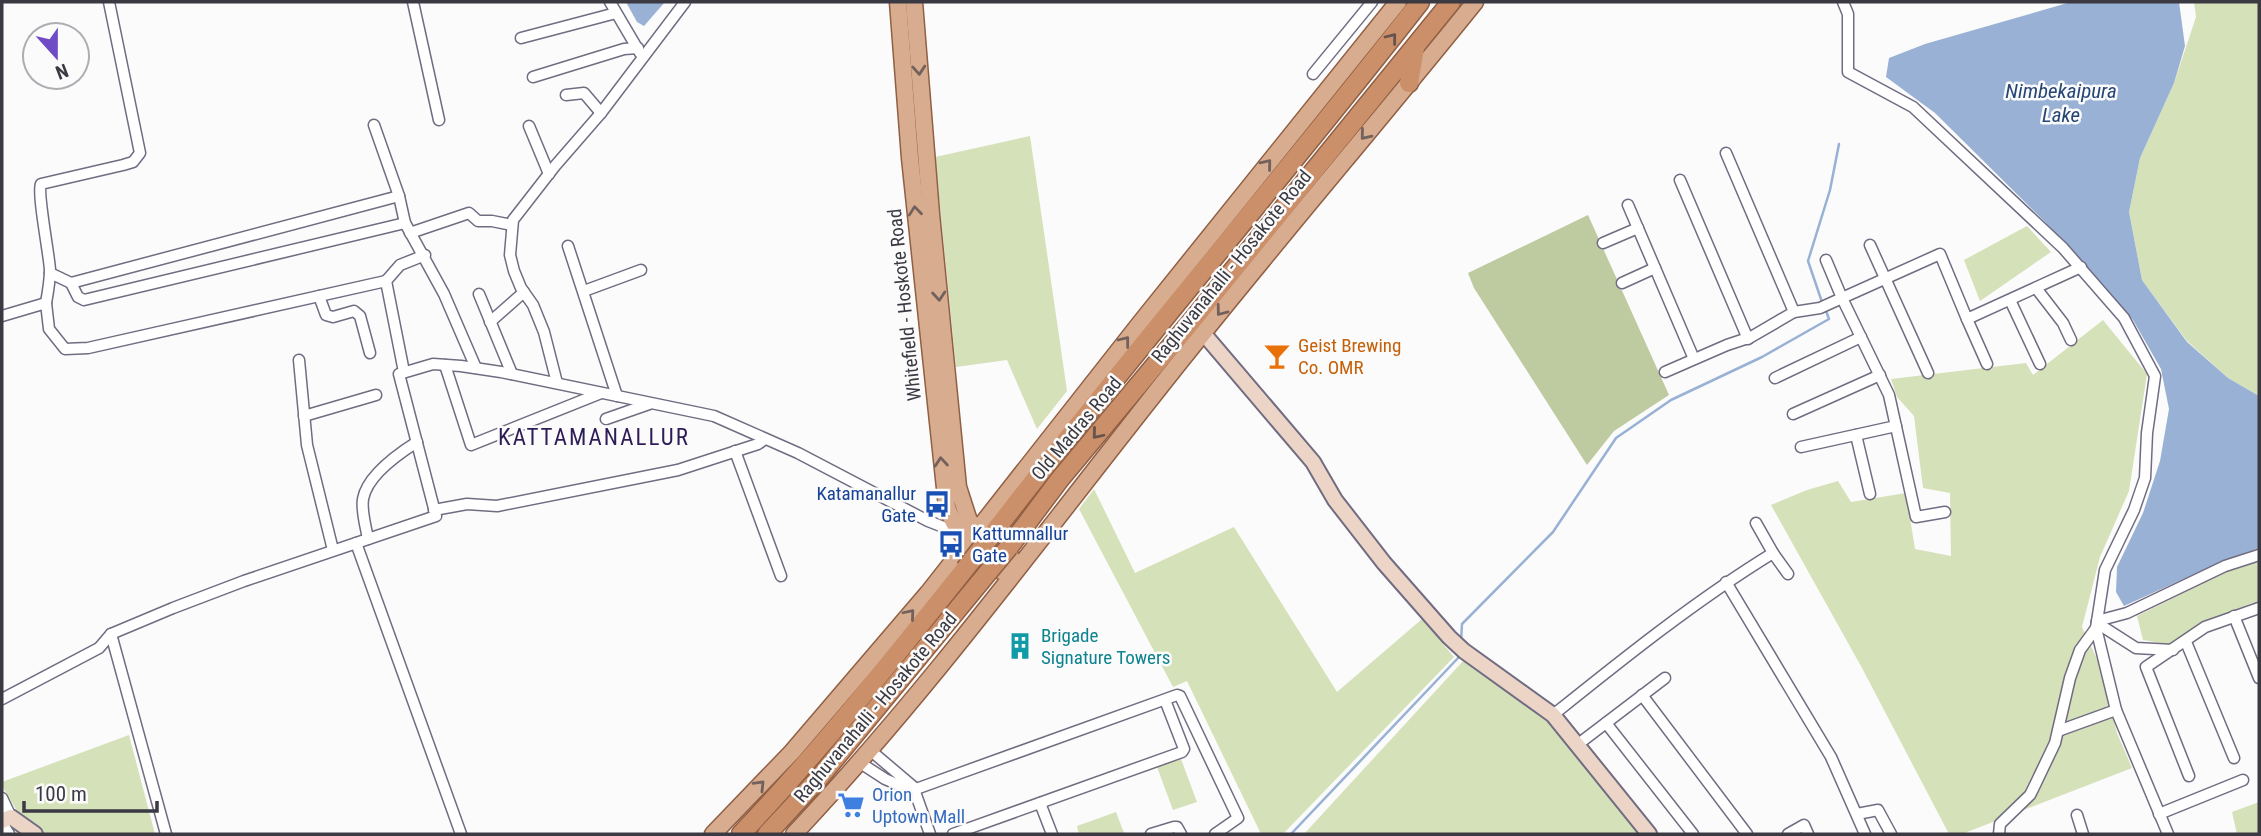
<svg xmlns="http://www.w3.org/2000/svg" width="2261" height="836" font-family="'Roboto Condensed',sans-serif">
<rect width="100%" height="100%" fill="#fbfbfb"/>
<g fill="#d5e1b9">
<polygon points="2194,2 2259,2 2259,396 2228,378 2187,341 2142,280 2129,212 2140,158 2174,83 2196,17"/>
<polygon points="1030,136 1067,391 1037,429 1007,360 956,367 935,157"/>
<polygon points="2027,226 2051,252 1980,301 1964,260"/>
<polygon points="2103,320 2147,374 2129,491 2100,557 2082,627 2099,663 2117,733 2132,768 1962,834 1949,834 1862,668 1771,505 1807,490 1838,481 1851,502 1906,493 1915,549 1951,556 1950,493 1923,488 1914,416 1897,397 1891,379 2026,363 2033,375"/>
<polygon points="1094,489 1135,573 1234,527 1337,692 1422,619 1454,657 1283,834 1261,834 1187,681 1173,687 1079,509"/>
<polygon points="2244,563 2259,563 2259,602 2252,603 2208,621 2172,645 2143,640 2137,616"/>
<polygon points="1464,660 1547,721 1639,834 1304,834"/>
<polygon points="129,735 155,834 44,834 19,814 2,786 2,782"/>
<polygon points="1181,759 1197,802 1173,810 1157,767"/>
<polygon points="2259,802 2259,834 2237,834 2232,812"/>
<polygon points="1116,812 1124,833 1079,834 1077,826"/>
</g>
<polygon fill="#becaa0" points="1588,215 1669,395 1614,431 1587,465 1474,288 1468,273"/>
<g fill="#98b1d4">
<polygon points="626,2 665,2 644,26 637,22"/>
<polygon points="2071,2 2179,2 2185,46 2174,83 2140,158 2129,212 2142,280 2187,342 2228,378 2259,396 2259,548 2221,562 2124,606 2116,592 2117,567 2143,513 2160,461 2169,409 2161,369 2133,320 2045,222 1935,113 1886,77 1889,58 1925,44"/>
</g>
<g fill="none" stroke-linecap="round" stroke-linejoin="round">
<g stroke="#98b1d4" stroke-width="2.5">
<polyline points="1822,302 1808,261 1830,190 1839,144"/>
<polyline points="1461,641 1462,624 1553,532 1616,438 1671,400 1762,357 1829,319 1825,308"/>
<polyline points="1291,834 1459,657 1459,654"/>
</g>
<defs>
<g id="minor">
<polyline points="413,2 439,120"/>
<polyline points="610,2 640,53"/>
<polyline points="1843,2 1848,14 1848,72 1913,107 2063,248 2124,318 2155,376 2147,433 2145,478 2134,510 2105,570 2096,628 2080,650 2070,678 2055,743 2034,787 2030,795 2000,824 1999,834"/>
<polyline points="521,38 616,13"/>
<polyline points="1313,74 1372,2"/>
<polyline points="533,77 624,49 638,48"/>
<polyline points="566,95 584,93 601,113"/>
<polyline points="374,125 399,196 405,223 444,294 476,368"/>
<polyline points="529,126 549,174"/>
<polyline points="1726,153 1794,312"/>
<polyline points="1680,180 1748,339"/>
<polyline points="1628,205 1694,359"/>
<polyline points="410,233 469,213 478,221 492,221 512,225"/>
<polyline points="1603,243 1638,228"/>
<polyline points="1870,245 1928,373"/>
<polyline points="568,246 617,396"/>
<polyline points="50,273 71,283 78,297 84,300 405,223"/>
<polyline points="386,281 400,265 425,255"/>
<polyline points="71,283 399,196"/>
<polyline points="1622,283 1655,268"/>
<polyline points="2036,288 2063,323 2071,340"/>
<polyline points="584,291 641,270"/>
<polyline points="479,294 512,374"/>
<polyline points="319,296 326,315 333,317 354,311 360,316 370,353"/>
<polyline points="2010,300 2040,364"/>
<path d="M 46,303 C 48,292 50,281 50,270 C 49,253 37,193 41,184 L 123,165 L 133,162 L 140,153 L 109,2"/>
<polyline points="2,316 46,303 49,329 65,349 88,348 386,281 404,372"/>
<polyline points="1967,319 1987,364"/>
<polyline points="490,322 524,292"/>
<polyline points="299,360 307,445 333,550"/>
<polyline points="445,365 471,445 601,393"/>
<polyline points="1665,372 1727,345 1751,337 1794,312 1820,308 1842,298 1826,260"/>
<polyline points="1775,378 1861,337"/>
<polyline points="557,383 544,332 533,305 521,288 514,271 510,255 513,220 555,166 601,113 685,2"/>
<polyline points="1793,414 1880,375"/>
<polyline points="304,416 376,395"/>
<polyline points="606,419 649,404"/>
<polyline points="1856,435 1870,494"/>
<polyline points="1801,447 1896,426"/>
<polyline points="735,451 781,576"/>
<polyline points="434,510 467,504 497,506 678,470 758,444 765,439"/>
<polyline points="1945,512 1916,517 1889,395 1842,298 1940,254 1967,319 2081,267"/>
<polyline points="1756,523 1773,553 1788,574"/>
<path d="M 368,539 C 366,527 361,511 363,499 C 367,476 398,454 417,442"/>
<polyline points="356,543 461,834"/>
<polyline points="1726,582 1831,757 1865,834"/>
<polyline points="2234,616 2259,678"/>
<polyline points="2097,621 2127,613 2225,566 2259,555"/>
<polyline points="2097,623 2136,648 2173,650"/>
<polyline points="2096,628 2116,710 2168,834"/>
<polyline points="111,634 166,834"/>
<polyline points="2186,642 2234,758"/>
<polyline points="1642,695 1747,834"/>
<polyline points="2,699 99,648 111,634 173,608 244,581 436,516 399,374 433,364 461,366 501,372 714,416 798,453 928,521 946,528 959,526"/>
<path d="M 1553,715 C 1624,658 1695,601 1773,553"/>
<polyline points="1606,723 1693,834"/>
<polyline points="2058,731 2116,710"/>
<polyline points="1577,745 1665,678"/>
<polyline points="870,750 916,789"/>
<polyline points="859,762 885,779 915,792"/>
<polyline points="2189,776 2146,667 2205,627 2259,608"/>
<polyline points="2,798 11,817"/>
<polyline points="1040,803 1052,834"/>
<polyline points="1857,814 1878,810 1891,834"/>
<polyline points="2159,814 2243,780"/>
<polyline points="2077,815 2083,834"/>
<polyline points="2,823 9,834"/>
<polyline points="930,834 915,792 916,789 1177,695 1180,696 1238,818 1215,834"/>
<polyline points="953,834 1182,752 1184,749 1165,700"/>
<polyline points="1151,834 1174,827 1177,827 1181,834"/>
<polyline points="1788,834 1804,825 1808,834"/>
</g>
<g id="secondary">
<polyline points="1204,334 1313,462 1335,500 1384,563 1449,637 1464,651 1553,715 1649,834"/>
<polyline points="2,821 11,817 35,834"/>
</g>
<g id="primary">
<path d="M 898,2 L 910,158 L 947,507 C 957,537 979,553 1003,572"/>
<polyline points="914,2 931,214 958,487 969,521 1013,560"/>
<polyline points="713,834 792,752 928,593 1141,322 1398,2"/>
<path d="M 794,834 C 936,683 1057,515 1187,353 C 1281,235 1380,120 1475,2"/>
</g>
<g id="trunk">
<polyline points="1409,83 1415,48"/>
<path d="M 991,536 C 1130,355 1280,182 1420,2"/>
<polyline points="1009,547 1060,479 1191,322 1451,2"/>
<path d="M 741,834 C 821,750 893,659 965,569"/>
<polyline points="767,834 819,778 980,582"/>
</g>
</defs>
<use href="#minor" stroke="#716c81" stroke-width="13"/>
<use href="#secondary" stroke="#716c81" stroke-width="18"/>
<use href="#primary" stroke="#905f44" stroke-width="19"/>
<use href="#trunk" stroke="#905f44" stroke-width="21"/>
<use href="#minor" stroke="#fff" stroke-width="10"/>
<use href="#secondary" stroke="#ecd5c7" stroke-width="14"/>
<use href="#primary" stroke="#d8ac8f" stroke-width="16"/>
<use href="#trunk" stroke="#cb906a" stroke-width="18"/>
<defs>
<g id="trunk-bridge">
<polyline points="965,569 991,536"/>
<polyline points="980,582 1009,547"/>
</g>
</defs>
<use href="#trunk-bridge" stroke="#905f44" stroke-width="21" stroke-linecap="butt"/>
<use href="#trunk-bridge" stroke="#cb906a" stroke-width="18"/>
</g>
<defs><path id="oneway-chevron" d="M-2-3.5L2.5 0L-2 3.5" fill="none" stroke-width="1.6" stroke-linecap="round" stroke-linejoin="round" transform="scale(1.75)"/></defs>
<g stroke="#66534e">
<use href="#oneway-chevron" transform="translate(1392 38) rotate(-52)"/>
<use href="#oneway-chevron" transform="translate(1097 434) rotate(130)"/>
</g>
<g stroke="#72615d">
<use href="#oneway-chevron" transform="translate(919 70) rotate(86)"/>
<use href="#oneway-chevron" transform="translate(1365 135) rotate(129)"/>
<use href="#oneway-chevron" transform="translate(1267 164) rotate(-51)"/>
<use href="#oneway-chevron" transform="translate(915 211) rotate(-96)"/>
<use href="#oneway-chevron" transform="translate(939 296) rotate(85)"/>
<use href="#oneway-chevron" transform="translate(1221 311) rotate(127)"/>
<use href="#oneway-chevron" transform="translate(1125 341) rotate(-52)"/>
<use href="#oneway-chevron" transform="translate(941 462) rotate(-95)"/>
<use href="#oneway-chevron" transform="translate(910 614) rotate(-50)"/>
<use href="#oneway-chevron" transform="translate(760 785) rotate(-46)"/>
</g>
<defs>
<symbol id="bar-bare" viewBox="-9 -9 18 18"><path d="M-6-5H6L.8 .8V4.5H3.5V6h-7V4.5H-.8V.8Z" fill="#e8710a" stroke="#fbfbfb" stroke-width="2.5" paint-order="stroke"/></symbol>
<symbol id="bus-bare" viewBox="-9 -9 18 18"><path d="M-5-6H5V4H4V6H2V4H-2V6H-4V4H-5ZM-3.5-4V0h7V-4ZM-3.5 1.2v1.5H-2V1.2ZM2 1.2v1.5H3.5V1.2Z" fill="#1a4fb4" stroke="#fbfbfb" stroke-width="2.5" paint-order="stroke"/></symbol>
<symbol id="building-bare" viewBox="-9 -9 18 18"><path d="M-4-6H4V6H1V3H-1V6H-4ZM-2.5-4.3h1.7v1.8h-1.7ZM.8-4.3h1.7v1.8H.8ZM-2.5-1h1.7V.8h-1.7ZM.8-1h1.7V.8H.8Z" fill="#0f9aa8" stroke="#fbfbfb" stroke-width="2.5" paint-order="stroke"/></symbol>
<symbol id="supermarket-bare" viewBox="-9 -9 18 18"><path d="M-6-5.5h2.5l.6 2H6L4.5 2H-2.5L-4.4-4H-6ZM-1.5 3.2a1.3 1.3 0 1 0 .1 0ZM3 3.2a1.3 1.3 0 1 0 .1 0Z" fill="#3f7fe0" stroke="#fbfbfb" stroke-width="2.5" paint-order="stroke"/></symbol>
</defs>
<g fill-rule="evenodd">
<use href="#bar-bare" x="1258" y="337" width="38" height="38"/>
<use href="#bus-bare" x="918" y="485" width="38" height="38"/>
<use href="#bus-bare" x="932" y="525" width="38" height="38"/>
<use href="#building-bare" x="1001" y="627" width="38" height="38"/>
<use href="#supermarket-bare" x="832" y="786" width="38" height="38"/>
</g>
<g text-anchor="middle" stroke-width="5" stroke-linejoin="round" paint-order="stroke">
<g font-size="19" fill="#3b3942" stroke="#fbfbfb">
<text transform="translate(1231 266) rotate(-51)" y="7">Raghuvanahalli - Hosakote Road</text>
<text transform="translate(904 305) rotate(-96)" y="7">Whitefield - Hoskote Road</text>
<text transform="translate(1076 428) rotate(-50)" y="7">Old Madras Road</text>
<text transform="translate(875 707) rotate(-50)" y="7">Raghuvanahalli - Hosakote Road</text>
</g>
<g font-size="19" fill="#c56008" stroke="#fbfbfb" text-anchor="start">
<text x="1298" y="352">Geist Brewing<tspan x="1298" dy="22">Co. OMR</tspan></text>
</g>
<g font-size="19" fill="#164399" stroke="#fbfbfb" text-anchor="end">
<text x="916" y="500">Katamanallur<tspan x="916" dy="22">Gate</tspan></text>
<text x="972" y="540" text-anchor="start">Kattumnallur<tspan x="972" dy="22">Gate</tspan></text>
</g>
<g font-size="19" fill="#0d838f" stroke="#fbfbfb" text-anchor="start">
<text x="1041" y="642">Brigade<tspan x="1041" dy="22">Signature Towers</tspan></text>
</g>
<g font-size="19" fill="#366cbe" stroke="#fbfbfb" text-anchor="start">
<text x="872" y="801">Orion<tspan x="872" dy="22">Uptown Mall</tspan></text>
</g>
<g font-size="21" font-style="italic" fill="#254574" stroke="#fbfbfb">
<text x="2061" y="98">Nimbekaipura<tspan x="2061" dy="24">Lake</tspan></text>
</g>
<g font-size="23" letter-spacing="2" fill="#2d1c56" stroke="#fbfbfb">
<text x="594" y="445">KATTAMANALLUR</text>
</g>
</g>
<rect width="2261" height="836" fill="none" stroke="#3b3942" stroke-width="7"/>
<g transform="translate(56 56) rotate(159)"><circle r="33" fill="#fbfbfb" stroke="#aeadb1" stroke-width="2"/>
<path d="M0-5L12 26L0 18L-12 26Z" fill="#6f4cc5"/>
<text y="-10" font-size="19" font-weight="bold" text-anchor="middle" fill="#3b3942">N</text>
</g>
<path d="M24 801v10h133v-10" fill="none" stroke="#3b3942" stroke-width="3.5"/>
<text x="35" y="801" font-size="21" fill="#3b3942" stroke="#fbfbfb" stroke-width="5" paint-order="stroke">100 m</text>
</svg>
